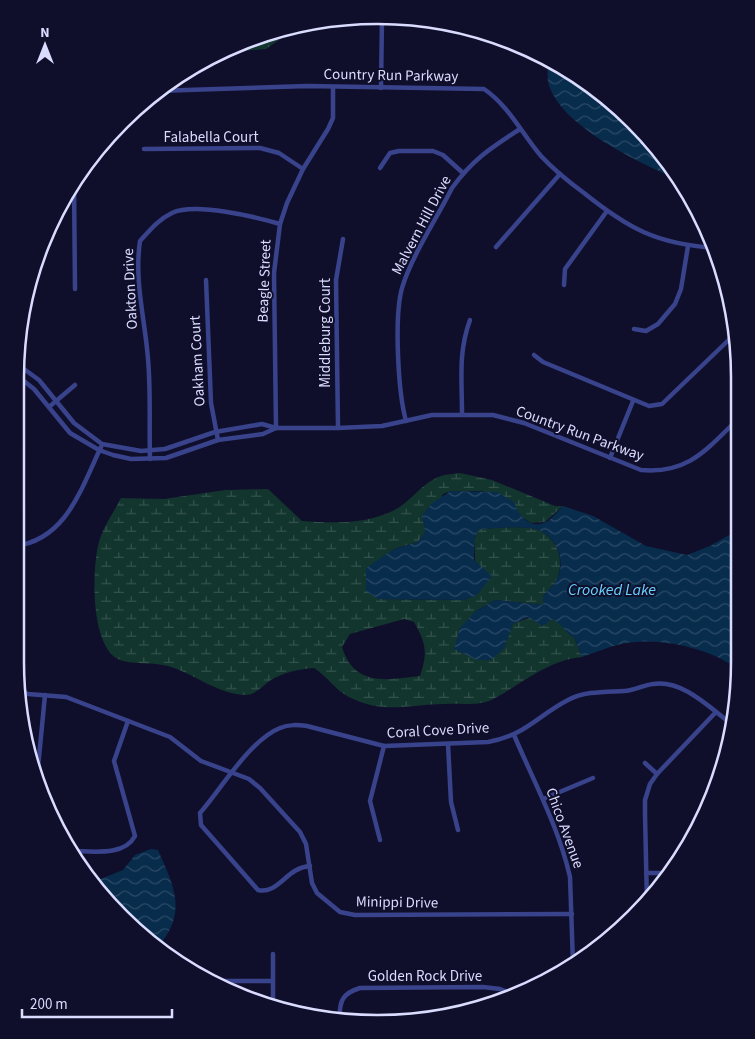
<svg xmlns="http://www.w3.org/2000/svg" width="755" height="1039" font-family="'Source Sans 3',sans-serif">
<defs>
<pattern id="wetland-marsh" width="20" height="14" patternUnits="userSpaceOnUse" patternTransform="scale(1.25)"><rect width="20" height="14" fill="#12352e"/><path d="M1 5h8M5 5V1M11 12h8M15 12V8" fill="none" stroke="#34524d"/></pattern>
<pattern id="water-waves" width="16" height="10" patternUnits="userSpaceOnUse" patternTransform="scale(1.25)"><rect width="16" height="10" fill="#082c4c"/><path d="M0 5q4-4 8 0t8 0" fill="none" stroke="#2b4a67"/></pattern>
</defs>
<rect width="100%" height="100%" fill="#100f2b"/>
<g fill="url(#wetland-marsh)" fill-rule="evenodd">
<polygon points="301,24 266,49 216,53 283,27"/>
<path d="M 460,473 L 492,480 L 555,506 L 563,506 L 545,522 L 531,523 L 483,491 L 451,491 L 443,494 L 426,532 L 418,542 L 394,549 L 378,599 L 464,600 L 477,595 L 474,540 L 479,529 C 492,528 530,525 541,531 C 559,541 565,563 556,581 C 553,586 547,591 543,596 L 543,605 L 495,600 L 476,611 L 504,648 L 512,624 C 526,618 546,612 560,622 C 566,626 567,634 574,637 L 582,657 C 550,660 525,681 497,697 C 481,707 463,703 445,704 C 410,704 384,715 349,697 C 335,690 327,676 314,668 C 299,669 284,672 271,680 C 262,686 256,695 245,695 C 218,694 196,675 171,667 C 155,661 129,666 116,658 C 90,641 92,567 99,542 C 103,527 114,512 121,498 L 164,499 L 225,490 L 268,489 L 302,521 C 334,523 369,525 398,508 C 413,499 423,482 441,476 C 447,474 454,474 460,473 ZM 404,619 L 414,622 C 426,643 428,652 420,676 C 387,680 354,687 342,647 L 350,634 Z"/>
</g>
<g fill="url(#water-waves)">
<path d="M 548,59 L 559,63 C 607,98 648,127 679,180 C 640,163 559,126 548,82 C 547,75 548,66 548,59 Z"/>
<path d="M 15,404 L 21,405 C 25,422 29,453 15,466 Z"/>
<path d="M 451,491 L 497,492 L 514,502 C 518,515 530,530 546,522 C 552,519 558,511 563,506 L 593,516 L 646,546 L 687,555 L 710,546 L 738,530 L 739,669 C 710,649 663,637 627,643 C 612,645 597,652 582,657 L 574,637 C 565,633 562,623 552,619 L 543,626 L 528,617 L 513,624 L 504,648 L 491,660 L 477,660 L 454,649 L 460,628 L 476,611 L 495,600 L 543,605 L 543,596 C 547,591 553,586 556,581 C 566,563 559,541 541,531 C 530,525 492,528 479,529 L 474,540 L 474,560 L 492,576 L 477,595 L 464,600 L 378,599 L 366,591 L 366,568 L 394,549 L 418,542 L 425,532 L 422,516 L 432,503 Z"/>
<path d="M 151,849 L 158,850 C 174,887 188,912 158,947 L 139,934 L 93,882 L 123,870 L 135,855 Z"/>
</g>
<g fill="none" stroke-linecap="round" stroke-linejoin="round">
<g stroke="#38438c" stroke-width="4.5">
<polyline points="381,88 382,17"/>
<path d="M 156,91 L 307,86 L 484,89 C 509,106 522,134 541,156 C 554,170 569,182 584,193 C 629,229 657,244 715,248"/>
<polyline points="144,149 260,148 279,153 303,169"/>
<polyline points="380,168 390,153 399,151 433,151 443,155 463,173"/>
<polyline points="74,181 75,289"/>
<polyline points="496,247 560,174"/>
<polyline points="206,280 211,403 218,440"/>
<polyline points="564,285 565,269 607,211"/>
<polyline points="634,329 646,331 658,324 675,304 681,289 688,246"/>
<polyline points="534,355 543,362 649,406 662,404 737,332"/>
<path d="M 17,364 L 39,380 L 74,423 L 102,444 L 141,451 L 165,449 L 215,432 L 262,424 L 276,428 L 338,428 L 382,426 L 432,415 L 493,415 L 524,423 L 641,470 C 688,474 706,450 737,420"/>
<polyline points="15,374 34,389 70,433 99,450 113,455 131,459 166,458 218,440 263,434 276,428"/>
<polyline points="49,407 75,385"/>
<path d="M 462,414 C 462,379 458,353 470,320"/>
<path d="M 406,421 C 398,392 394,317 402,288 C 411,257 437,218 452,188 C 473,159 491,148 520,129"/>
<polyline points="276,428 274,273 280,224 287,203 303,169 328,129 333,118 333,87"/>
<polyline points="338,428 336,280 343,239"/>
<polyline points="610,458 633,401"/>
<path d="M 150,459 C 149,426 151,392 148,359 C 145,319 134,281 140,241 C 150,230 159,219 172,213 C 195,202 256,217 280,224"/>
<path d="M 15,546 C 66,540 81,489 101,447"/>
<polyline points="19,690 28,694 66,697 170,737 201,761 249,779 260,788 300,832 306,844 312,883 317,893 340,912 355,915 572,914"/>
<path d="M 514,735 C 534,782 559,828 570,877 L 573,964"/>
<polyline points="448,744 451,802 458,830"/>
<polyline points="645,763 657,774"/>
<polyline points="37,778 45,695"/>
<polyline points="543,799 593,778"/>
<polyline points="380,840 370,801 384,746"/>
<path d="M 71,851 C 91,851 124,857 135,836 L 114,761 L 128,721"/>
<path d="M 310,866 C 287,867 278,895 258,890 L 201,825 L 200,813 C 221,789 250,740 280,728 C 289,724 298,725 307,726 L 384,746 L 488,742 C 526,735 537,716 568,700 C 585,691 605,692 624,691 C 634,691 643,685 653,684 C 683,679 711,709 733,725"/>
<polyline points="646,873 668,873"/>
<polyline points="647,904 645,814 645,800 650,784 657,774 716,712"/>
<polyline points="273,954 273,1006"/>
<polyline points="209,981 273,981"/>
<path d="M 340,1018 C 339,1001 343,993 360,988 L 483,987 L 500,989 L 518,996"/>
</g>
</g>
<g text-anchor="middle" stroke-width="4" stroke-linejoin="round" paint-order="stroke">
<g font-size="15" fill="#dadcff" stroke="#100f2b">
<text transform="translate(391 75) rotate(1)" y="5">Country Run Parkway</text>
<text x="211" y="142">Falabella Court</text>
<text transform="translate(421 225) rotate(-62)" y="5">Malvern Hill Drive</text>
<text transform="translate(264 281) rotate(-88)" y="5">Beagle Street</text>
<text transform="translate(130 289) rotate(-93)" y="5">Oakton Drive</text>
<text transform="translate(325 333) rotate(-90)" y="5">Middleburg Court</text>
<text transform="translate(197 361) rotate(-93)" y="5">Oakham Court</text>
<text transform="translate(580 433) rotate(20)" y="5">Country Run Parkway</text>
<text transform="translate(438 730) rotate(-3)" y="5">Coral Cove Drive</text>
<text transform="translate(565 828) rotate(70)" y="5">Chico Avenue</text>
<text transform="translate(397 902) rotate(1)" y="5">Minippi Drive</text>
<text x="425" y="981">Golden Rock Drive</text>
</g>
<g font-size="16" font-style="italic" fill="#68d3ff" stroke="#100f2b">
<text x="612" y="595">Crooked Lake</text>
</g>
</g>
<path d="M0 0H755V1039H0ZM377 24H378A353 353 0 0 1 731 377V662A353 353 0 0 1 378 1015H377A353 353 0 0 1 24 662V377A353 353 0 0 1 377 24Z" fill="#100f2b" fill-rule="evenodd"/>
<path fill="none" stroke="#dadcff" stroke-width="2.5" d="M377 24H378A353 353 0 0 1 731 377V662A353 353 0 0 1 378 1015H377A353 353 0 0 1 24 662V377A353 353 0 0 1 377 24Z"/>
<g transform="translate(45 45)" stroke="#100f2b" stroke-width="4" paint-order="stroke">
<path d="M0-4L9 19L0 12L-9 19Z" fill="#dadcff"/>
<text y="-8" font-size="14" font-weight="bold" text-anchor="middle" fill="#dadcff">N</text>
</g>
<path d="M22 1009v8h150v-8" fill="none" stroke="#dadcff" stroke-width="2.5"/>
<text x="30" y="1009" font-size="15" fill="#dadcff" stroke="#100f2b" stroke-width="4" paint-order="stroke">200 m</text>
</svg>
